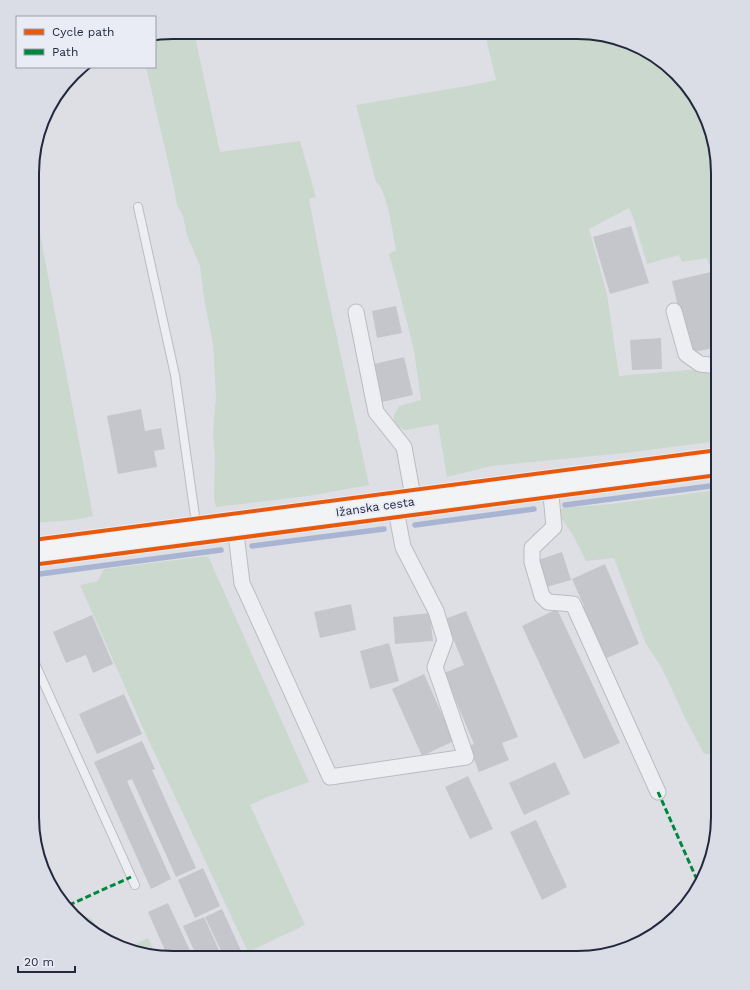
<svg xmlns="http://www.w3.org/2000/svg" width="750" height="990" font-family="'Work Sans',sans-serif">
<rect width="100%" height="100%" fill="#dedfe4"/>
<g fill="#cbd8cd">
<polygon points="173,32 194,32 220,152 300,141 316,197 309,199 323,273 369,485 308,496 216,507 214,498 215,457 213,433 216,396 213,344 204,298 200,266 187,235 183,216 177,205 174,188 146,67 155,67 155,35"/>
<path d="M 485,33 L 595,33 L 655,56 L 703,111 L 718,173 L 718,273 L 715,274 L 706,258 L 682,262 L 679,255 L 647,264 L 633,217 L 629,208 L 589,229 L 607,294 L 619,376 L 688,370 L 708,370 L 718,374 L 718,441 L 625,453 L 491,466 L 447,477 L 438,424 L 405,430 L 393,425 L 394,415 L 399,406 L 421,400 L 414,350 L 399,290 L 389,254 L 396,250 C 393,235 387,189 376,182 L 356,105 L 467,86 L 496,80 Z"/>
<polygon points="33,196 93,516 74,520 33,523"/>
<polygon points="718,490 718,755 704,754 685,718 662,668 646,644 614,558 586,561 573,535 560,516 562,508 611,504"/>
<polygon points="208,556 309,782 265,798 250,805 305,925 248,952 147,737 80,585 98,581 104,569"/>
<polygon points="79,916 84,916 92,919 97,931 95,934"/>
<polygon points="148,938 157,957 129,947"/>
</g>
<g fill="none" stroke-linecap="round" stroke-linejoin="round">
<g stroke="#a9b4d2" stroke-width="5.5">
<polyline points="565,505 718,485"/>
<polyline points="415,525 534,509"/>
<polyline points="252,546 384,529"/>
<polyline points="32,575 221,550"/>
</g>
</g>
<g fill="#c5c6cc">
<polygon points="631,226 649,283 610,294 593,237"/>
<polygon points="711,272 718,301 718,347 689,353 672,281"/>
<polygon points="396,306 402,333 377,338 372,311"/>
<polygon points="661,338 662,369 632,370 630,340"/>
<polygon points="404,357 413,395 382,402 374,364"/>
<polygon points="141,409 145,431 161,428 165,449 154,451 157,467 118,474 107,416"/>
<polygon points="562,552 571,580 543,588 535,561"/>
<polygon points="605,564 639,644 602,660 579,608 584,606 572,579"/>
<polygon points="351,604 356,630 320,638 314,612"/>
<polygon points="557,609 620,743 584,759 522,626"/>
<polygon points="466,611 518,737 502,743 509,760 479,772 469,746 474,744 444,673 464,665 445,619"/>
<polygon points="430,613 433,641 395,644 393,617"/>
<polygon points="92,615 113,664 93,673 86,655 66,663 53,632"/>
<polygon points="389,643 399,681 370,689 360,651"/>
<polygon points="424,674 454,741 422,756 392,689"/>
<polygon points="124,694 142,734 97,754 79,714"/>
<polygon points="32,706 36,713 32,715"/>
<polygon points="142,741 155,769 152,770 196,868 176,877 132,779 127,781 171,879 151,889 94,762"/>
<polygon points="555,762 570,794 524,815 509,783"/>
<polygon points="468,776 493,829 470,839 445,787"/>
<polygon points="536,820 567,887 542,900 510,832"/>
<polygon points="203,868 220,906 195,918 178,880"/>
<polygon points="168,903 193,957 168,957 148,912"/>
<polygon points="222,909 244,957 224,957 205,917"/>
<polygon points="204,917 222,957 197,957 183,926"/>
</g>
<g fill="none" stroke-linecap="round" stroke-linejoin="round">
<defs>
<g id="lane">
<polyline points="138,207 175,375 197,530"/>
<polyline points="32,657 135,885"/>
</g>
<g id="street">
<polyline points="674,311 686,354 700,364 718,366"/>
<polyline points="356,312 376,412 404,447 414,502"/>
<polyline points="550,484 554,527 532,548 532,562 542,596 548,602 573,604 658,792"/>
<polyline points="235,526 242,583 330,777 466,757 435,667 445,640 436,611 403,547 395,505"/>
</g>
</defs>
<use href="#lane" stroke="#bbbcc2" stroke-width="10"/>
<use href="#street" stroke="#bbbcc2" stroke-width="17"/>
<use href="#lane" stroke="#edeef1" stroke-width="8"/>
<use href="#street" stroke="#edeef1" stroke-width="15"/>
<polyline stroke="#f2f3f5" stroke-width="22" points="32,552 718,462"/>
<g stroke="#00873e" stroke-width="3" stroke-dasharray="6 3" stroke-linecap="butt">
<polyline points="658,792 698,882"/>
<polyline points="69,905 131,877"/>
</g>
<defs>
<g id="cycleway">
<polyline points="33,540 718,450"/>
<polyline points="32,565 718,475"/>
</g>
</defs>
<use href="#cycleway" stroke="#eaecf5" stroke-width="6"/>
<use href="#cycleway" stroke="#e8590c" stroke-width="4"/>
</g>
<g text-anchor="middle" stroke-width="3.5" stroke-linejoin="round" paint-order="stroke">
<g font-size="12" fill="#24283e" stroke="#eaecf5">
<text transform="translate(375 507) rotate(-8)" y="4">Ižanska cesta</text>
</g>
</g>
<path d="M0 0H750V990H0ZM173 39H577A134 134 0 0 1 711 173V817A134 134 0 0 1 577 951H173A134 134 0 0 1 39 817V173A134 134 0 0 1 173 39Z" fill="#dadce6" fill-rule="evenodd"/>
<path fill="none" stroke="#24283e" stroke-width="2" d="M173 39H577A134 134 0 0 1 711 173V817A134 134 0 0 1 577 951H173A134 134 0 0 1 39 817V173A134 134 0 0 1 173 39Z"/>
<rect x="16" y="16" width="140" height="52" fill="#eaecf5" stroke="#9b9eac"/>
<rect x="24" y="29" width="20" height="6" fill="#e8590c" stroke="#9b9eac"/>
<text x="52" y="36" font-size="12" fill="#24283e">Cycle path</text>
<rect x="24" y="49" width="20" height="6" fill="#00873e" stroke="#9b9eac"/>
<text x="52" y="56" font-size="12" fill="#24283e">Path</text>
<path d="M18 966v6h57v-6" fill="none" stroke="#24283e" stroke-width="2"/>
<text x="24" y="966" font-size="12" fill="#24283e" stroke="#eaecf5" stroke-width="3" paint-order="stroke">20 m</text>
</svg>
